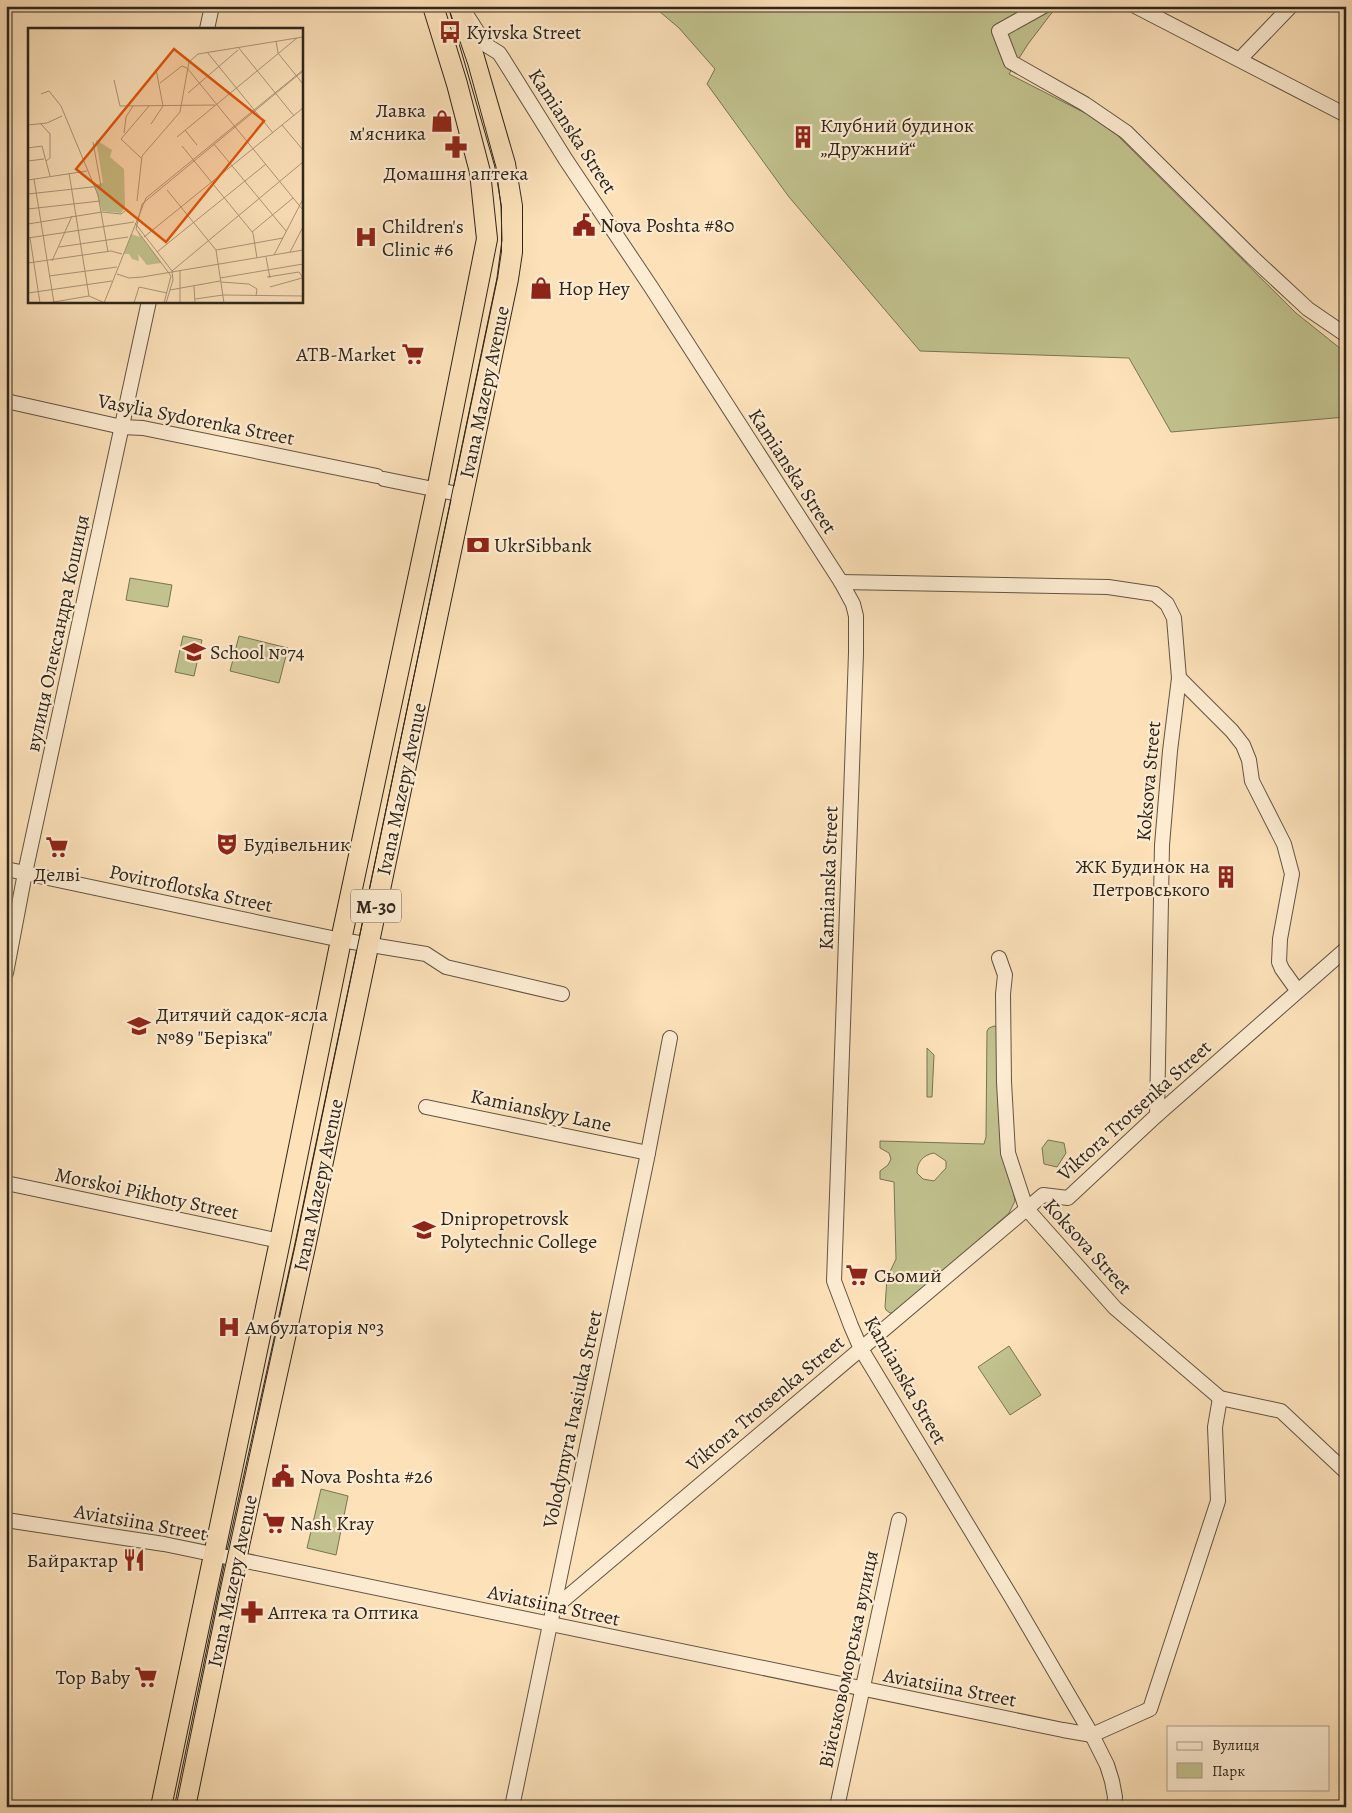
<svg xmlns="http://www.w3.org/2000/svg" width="1352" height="1813" font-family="Alegreya,serif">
<rect width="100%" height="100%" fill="#fce1b9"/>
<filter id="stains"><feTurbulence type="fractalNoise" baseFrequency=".004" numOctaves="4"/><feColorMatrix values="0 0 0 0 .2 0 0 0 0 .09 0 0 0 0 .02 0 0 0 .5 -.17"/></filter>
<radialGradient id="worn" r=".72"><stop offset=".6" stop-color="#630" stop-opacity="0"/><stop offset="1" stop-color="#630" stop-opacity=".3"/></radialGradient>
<g fill="#c1c28e" stroke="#787455" fill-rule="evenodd">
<polygon points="653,6 1057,6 1028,44 1009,74 1087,114 1117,135 1296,313 1346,353 1346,417 1171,432 1129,358 920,351 789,197 707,84 715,69 679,28"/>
<polygon points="130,578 172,585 168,607 126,600"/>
<polygon points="183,636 202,640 194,676 175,672"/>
<polygon points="239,636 288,648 279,683 230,671"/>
<path d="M 994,1026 L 998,1027 L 1000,1030 L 999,1120 L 1015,1201 L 1009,1213 L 896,1313 L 890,1313 L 886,1310 L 885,1307 L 887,1278 L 896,1259 L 894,1182 L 880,1179 L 880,1171 L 888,1165 L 891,1159 L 889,1153 L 880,1148 L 880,1141 L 984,1144 L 986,1137 L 987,1031 L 989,1028 ZM 934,1153 L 946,1161 L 946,1168 L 934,1181 L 923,1179 L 917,1173 C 917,1162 923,1155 934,1153 Z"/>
<polygon points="927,1048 934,1055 932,1097 927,1097"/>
<polygon points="1048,1140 1064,1143 1066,1153 1057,1167 1044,1164 1042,1148"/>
<polygon points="1009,1346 1041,1395 1010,1415 978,1367"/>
<polygon points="321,1489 348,1496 336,1555 307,1548"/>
</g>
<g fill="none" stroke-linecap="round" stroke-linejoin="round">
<defs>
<g id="minor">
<polyline points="1044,6 999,31 1011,62 1085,104 1126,132 1253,258 1308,309 1346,335"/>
<polyline points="1135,6 1346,115"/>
<polyline points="466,14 486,45 499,53 503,59 566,160 651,287 841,582 853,604 856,616 856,653 834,1281 851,1326 861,1349 1013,1600 1092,1735 1107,1765 1112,1781 1115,1797 1114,1807"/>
<polyline points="207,29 212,6"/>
<polyline points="1240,59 1291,6"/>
<polyline points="6,401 122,427 143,428 377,476"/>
<polyline points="384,479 463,495"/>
<polyline points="841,582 1108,587 1155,594 1167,604 1174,618 1179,678 1170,751 1162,845 1157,1115"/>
<polyline points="1179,678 1232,731 1243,745 1249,760 1252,781 1284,844 1292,874 1280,939 1279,962 1282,969 1297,990"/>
<polyline points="6,869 341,940 426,954 446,967 562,994"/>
<polyline points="999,958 1005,975 1003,994 1004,1082 1008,1153 1026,1208 1115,1308 1220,1398 1281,1411 1346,1472"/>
<polyline points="6,973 25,873 149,301"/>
<polyline points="426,1107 648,1153"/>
<polyline points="6,1183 280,1241"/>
<polyline points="6,1520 164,1544 1063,1730 1092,1735 1150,1709 1218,1501 1215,1427 1220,1398"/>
<polyline points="553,1609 1043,1195 1068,1198 1157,1115 1346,949"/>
<polyline points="512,1807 647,1158 670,1038"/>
<polyline points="837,1807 899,1520"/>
</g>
<g id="highway">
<polyline points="161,1807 280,1241 341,940 437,490 487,239 480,172 457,84 433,6"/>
<polyline points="185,1807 236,1559 305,1247 508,279 512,252 512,206 505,164 459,6"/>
</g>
</defs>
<use href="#minor" stroke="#625543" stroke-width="16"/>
<use href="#highway" stroke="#2e261c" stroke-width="22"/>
<use href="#minor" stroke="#fdecd2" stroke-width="14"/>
<use href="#highway" stroke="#fce1b9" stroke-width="20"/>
<polyline stroke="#2e261c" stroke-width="1" points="176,1807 221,1586 295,1246 497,278 502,240 501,206 496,167 468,65 448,6"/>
</g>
<defs>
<symbol id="bus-bare" viewBox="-9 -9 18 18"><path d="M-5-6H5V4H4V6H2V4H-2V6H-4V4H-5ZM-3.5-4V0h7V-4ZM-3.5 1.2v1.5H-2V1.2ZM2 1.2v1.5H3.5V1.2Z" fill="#8f2418" stroke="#fdecd2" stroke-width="2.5" paint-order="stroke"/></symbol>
<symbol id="shop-bare" viewBox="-9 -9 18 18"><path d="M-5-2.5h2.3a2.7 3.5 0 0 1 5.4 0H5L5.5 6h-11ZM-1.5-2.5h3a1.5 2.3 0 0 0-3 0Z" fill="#8f2418" stroke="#fdecd2" stroke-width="2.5" paint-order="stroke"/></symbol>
<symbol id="building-bare" viewBox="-9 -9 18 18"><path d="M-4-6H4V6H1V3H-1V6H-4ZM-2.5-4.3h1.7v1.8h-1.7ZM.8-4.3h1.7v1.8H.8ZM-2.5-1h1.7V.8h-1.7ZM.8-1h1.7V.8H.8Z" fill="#8f2418" stroke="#fdecd2" stroke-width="2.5" paint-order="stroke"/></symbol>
<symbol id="pharmacy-bare" viewBox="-9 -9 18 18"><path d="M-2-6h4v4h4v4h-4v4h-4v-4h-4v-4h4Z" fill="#8f2418" stroke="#fdecd2" stroke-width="2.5" paint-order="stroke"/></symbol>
<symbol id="civic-bare" viewBox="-9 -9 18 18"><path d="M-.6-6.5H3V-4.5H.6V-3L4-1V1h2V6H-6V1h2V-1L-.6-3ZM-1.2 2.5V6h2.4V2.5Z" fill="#8f2418" stroke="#fdecd2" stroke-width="2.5" paint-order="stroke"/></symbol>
<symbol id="hospital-bare" viewBox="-9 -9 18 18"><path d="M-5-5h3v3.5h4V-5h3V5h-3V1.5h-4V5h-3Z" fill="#8f2418" stroke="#fdecd2" stroke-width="2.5" paint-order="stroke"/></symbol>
<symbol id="supermarket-bare" viewBox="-9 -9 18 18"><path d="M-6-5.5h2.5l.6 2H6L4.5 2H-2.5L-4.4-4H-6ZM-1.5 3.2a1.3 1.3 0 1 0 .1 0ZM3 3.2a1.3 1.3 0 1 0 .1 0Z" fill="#8f2418" stroke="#fdecd2" stroke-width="2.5" paint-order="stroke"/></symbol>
<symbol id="bank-bare" viewBox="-9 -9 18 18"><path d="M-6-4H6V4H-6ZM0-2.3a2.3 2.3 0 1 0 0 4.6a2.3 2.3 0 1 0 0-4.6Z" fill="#8f2418" stroke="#fdecd2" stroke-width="2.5" paint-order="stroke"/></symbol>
<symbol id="school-bare" viewBox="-9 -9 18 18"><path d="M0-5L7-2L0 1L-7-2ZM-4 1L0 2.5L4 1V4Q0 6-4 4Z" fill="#8f2418" stroke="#fdecd2" stroke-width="2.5" paint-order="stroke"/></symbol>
<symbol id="theatre-bare" viewBox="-9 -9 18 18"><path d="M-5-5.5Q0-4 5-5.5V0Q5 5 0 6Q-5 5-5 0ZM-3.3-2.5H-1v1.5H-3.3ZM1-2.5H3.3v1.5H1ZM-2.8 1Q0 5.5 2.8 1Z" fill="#8f2418" stroke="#fdecd2" stroke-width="2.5" paint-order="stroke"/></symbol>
<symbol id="university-bare" viewBox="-9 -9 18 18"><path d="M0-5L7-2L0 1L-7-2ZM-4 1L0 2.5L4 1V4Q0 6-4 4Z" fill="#8f2418" stroke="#fdecd2" stroke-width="2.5" paint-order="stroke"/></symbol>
<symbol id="restaurant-bare" viewBox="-9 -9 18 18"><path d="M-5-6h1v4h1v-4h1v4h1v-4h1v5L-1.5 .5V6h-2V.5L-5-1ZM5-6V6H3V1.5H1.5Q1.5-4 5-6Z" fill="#8f2418" stroke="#fdecd2" stroke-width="2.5" paint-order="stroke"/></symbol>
</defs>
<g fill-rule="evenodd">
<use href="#bus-bare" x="434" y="16" width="32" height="32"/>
<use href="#shop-bare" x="426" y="105" width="32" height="32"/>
<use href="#building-bare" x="787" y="121" width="32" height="32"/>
<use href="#pharmacy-bare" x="440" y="131" width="32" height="32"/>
<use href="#civic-bare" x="568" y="209" width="32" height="32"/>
<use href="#hospital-bare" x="350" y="221" width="32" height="32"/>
<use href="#shop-bare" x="525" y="272" width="32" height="32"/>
<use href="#supermarket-bare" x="397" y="338" width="32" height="32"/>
<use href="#bank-bare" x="462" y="529" width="32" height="32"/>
<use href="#school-bare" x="178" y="636" width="32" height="32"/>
<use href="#theatre-bare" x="211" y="828" width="32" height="32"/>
<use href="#supermarket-bare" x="41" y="831" width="32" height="32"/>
<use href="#building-bare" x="1210" y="861" width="32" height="32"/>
<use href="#school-bare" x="123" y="1010" width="32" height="32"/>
<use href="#university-bare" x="408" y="1214" width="32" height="32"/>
<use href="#supermarket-bare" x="841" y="1259" width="32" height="32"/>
<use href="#hospital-bare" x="213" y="1311" width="32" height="32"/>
<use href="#civic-bare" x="267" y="1460" width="32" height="32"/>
<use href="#supermarket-bare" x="258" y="1507" width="32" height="32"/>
<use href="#restaurant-bare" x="118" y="1544" width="32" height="32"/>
<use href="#pharmacy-bare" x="236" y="1596" width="32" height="32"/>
<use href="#supermarket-bare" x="130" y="1661" width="32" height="32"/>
</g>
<g text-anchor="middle" stroke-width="4.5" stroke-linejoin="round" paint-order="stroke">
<rect fill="#fdecd2" stroke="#6c6153" stroke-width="1" x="351" y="889.5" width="50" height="33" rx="4"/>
<g font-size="19" font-weight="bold" fill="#2e261c">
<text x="376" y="913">М-30</text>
</g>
<g font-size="20" fill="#2e261c" stroke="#fdecd2" text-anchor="start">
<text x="466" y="39">Kyivska Street</text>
<text x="426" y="117" text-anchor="end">Лавка<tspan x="426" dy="23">м'ясника</tspan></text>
<text x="820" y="132">Клубний будинок<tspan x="820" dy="23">„Дружний“</tspan></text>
<text x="456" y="180" text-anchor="middle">Домашня аптека</text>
<text x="600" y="232">Nova Poshta #80</text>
<text x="382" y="233">Children's<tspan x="382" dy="23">Clinic #6</tspan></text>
<text x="558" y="295">Hop Hey</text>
<text x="396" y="361" text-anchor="end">ATB-Market</text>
<text x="494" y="552">UkrSibbank</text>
<text x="210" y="659">School №74</text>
<text x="243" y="851">Будівельник</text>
<text x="1210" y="873" text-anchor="end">ЖК Будинок на<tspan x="1210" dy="23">Петровського</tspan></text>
<text x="57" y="881" text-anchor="middle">Делві</text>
<text x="156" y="1021">Дитячий садок-ясла<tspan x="156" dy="23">№89 "Берізка"</tspan></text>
<text x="440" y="1225">Dnipropetrovsk<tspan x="440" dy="23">Polytechnic College</tspan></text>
<text x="874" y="1282">Сьомий</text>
<text x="245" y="1334">Амбулаторія №3</text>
<text x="300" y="1483">Nova Poshta #26</text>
<text x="290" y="1530">Nash Kray</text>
<text x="118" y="1567" text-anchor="end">Байрактар</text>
<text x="268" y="1619">Аптека та Оптика</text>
<text x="130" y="1684" text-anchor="end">Top Baby</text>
</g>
<g font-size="20" fill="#2e261c" stroke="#fdecd2">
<text transform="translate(573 131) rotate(57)" y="7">Kamianska Street</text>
<text transform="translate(484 392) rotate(-78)" y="7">Ivana Mazepy Avenue</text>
<text transform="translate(196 419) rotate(11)" y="7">Vasylia Sydorenka Street</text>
<text transform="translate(793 471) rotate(57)" y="7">Kamianska Street</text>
<text transform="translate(57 633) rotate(-78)" y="7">вулиця Олександра Кошиця</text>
<text transform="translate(1148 781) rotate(-85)" y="7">Koksova Street</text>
<text transform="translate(401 789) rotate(-78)" y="7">Ivana Mazepy Avenue</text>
<text transform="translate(828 878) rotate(-88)" y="7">Kamianska Street</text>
<text transform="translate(191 888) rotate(12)" y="7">Povitroflotska Street</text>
<text transform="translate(541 1110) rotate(12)" y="7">Kamianskyy Lane</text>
<text transform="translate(1134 1110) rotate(-42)" y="7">Viktora Trotsenka Street</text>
<text transform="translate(318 1185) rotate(-78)" y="7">Ivana Mazepy Avenue</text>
<text transform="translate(147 1193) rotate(12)" y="7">Morskoi Pikhoty Street</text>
<text transform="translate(1088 1246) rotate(48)" y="7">Koksova Street</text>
<text transform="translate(906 1380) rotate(60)" y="7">Kamianska Street</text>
<text transform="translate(765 1403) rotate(-40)" y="7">Viktora Trotsenka Street</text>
<text transform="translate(572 1419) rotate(-78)" y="7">Volodymyra Ivasiuka Street</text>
<text transform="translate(141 1522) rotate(10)" y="7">Aviatsiina Street</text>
<text transform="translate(232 1581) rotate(-78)" y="7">Ivana Mazepy Avenue</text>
<text transform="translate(554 1605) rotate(12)" y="7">Aviatsiina Street</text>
<text transform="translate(848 1659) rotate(-78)" y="7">Військовоморська вулиця</text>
<text transform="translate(950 1687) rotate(11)" y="7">Aviatsiina Street</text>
</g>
</g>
<g transform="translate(28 28)">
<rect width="275" height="275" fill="#fce1b9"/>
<path d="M 68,112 L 84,122 L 82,129 L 96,141 L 97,179 L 93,185 L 74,183 L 66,157 L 75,155 ZM 109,203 L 133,234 L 133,235 L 119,237 L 110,226 L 111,233 L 104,231 L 101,226 L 96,226 L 103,206 L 112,209 Z" fill="#c1c28e"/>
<path fill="none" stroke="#aa967a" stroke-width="1" d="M 248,13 L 250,25 L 275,56M 210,19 L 266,88M 179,24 L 245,105M 86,52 L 92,78 L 187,77M 132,55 L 154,38 L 159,40 L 275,182M 160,65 L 210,22M 13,66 L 21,63 L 33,78 L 70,167 L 80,224M 13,96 L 22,106 L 22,130 L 18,133M 123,96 L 135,78 L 128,41M 0,97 L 19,95 L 34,88M 254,97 L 275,122M 157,102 L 169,117M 96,105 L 98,89 L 105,78M 149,109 L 269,10M 186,116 L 258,203M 154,118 L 225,205 L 229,230M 0,120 L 14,118 L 22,148M 113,130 L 93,111 L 121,78M 0,133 L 16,131M 41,145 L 61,268M 6,151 L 26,275M 0,152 L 59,143M 139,162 L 188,222 L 196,275M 0,166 L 73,158 L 65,114M 109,173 L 114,128 L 152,84 L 161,34 L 170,26 L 275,9M 0,181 L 72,173M 107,195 L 144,243 L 145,252 L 138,275M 0,196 L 74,184 L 93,186 L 97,183M 224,204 L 265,170M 116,209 L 275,80M 0,210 L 106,194M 2,210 L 12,275M 31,219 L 100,209M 188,222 L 255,210M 129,224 L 238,136M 262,224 L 275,199M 246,227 L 275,171M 238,229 L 242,250M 24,233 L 44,188M 0,235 L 83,223 L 94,226M 152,242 L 152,275M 144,243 L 275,134M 89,246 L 101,250 L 114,249 L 275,222M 21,248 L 89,239M 239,249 L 271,244 L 275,250M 192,250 L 275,236M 193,254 L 221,256 L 229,261 L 228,268M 166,258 L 167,275M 242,259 L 274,250M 142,262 L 192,253M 0,265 L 84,253M 167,271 L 195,267 L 275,268M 20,275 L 61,268 L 77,275M 76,275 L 118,170 L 275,42M 106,275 L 111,259 L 139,265M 136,275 L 143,248 L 108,201 L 114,176 L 275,43"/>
<path fill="#df560d" fill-opacity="0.15" stroke="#df560d" stroke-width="2.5" d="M 146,21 L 236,93 L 138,214 L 48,141 Z"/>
<rect width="275" height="275" fill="none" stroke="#2e261c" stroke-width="2.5"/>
</g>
<rect width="1352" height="1813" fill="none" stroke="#fce1b9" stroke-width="25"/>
<rect x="8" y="8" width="1337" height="1798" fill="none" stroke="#2e261c" stroke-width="2.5"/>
<rect x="12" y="12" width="1327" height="1788" fill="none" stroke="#2e261c"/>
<rect x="1167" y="1726" width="162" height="65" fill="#fdecd2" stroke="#aa9d89"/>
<rect x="1177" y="1742" width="25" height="8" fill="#fdecd2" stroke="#aa9d89"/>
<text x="1212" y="1750" font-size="15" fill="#2e261c">Вулиця</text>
<rect x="1177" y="1763" width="25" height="15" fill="#c1c28e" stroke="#aa9d89"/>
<text x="1212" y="1776" font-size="15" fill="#2e261c">Парк</text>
<rect width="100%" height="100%" filter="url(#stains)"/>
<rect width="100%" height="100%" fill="url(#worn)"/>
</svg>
